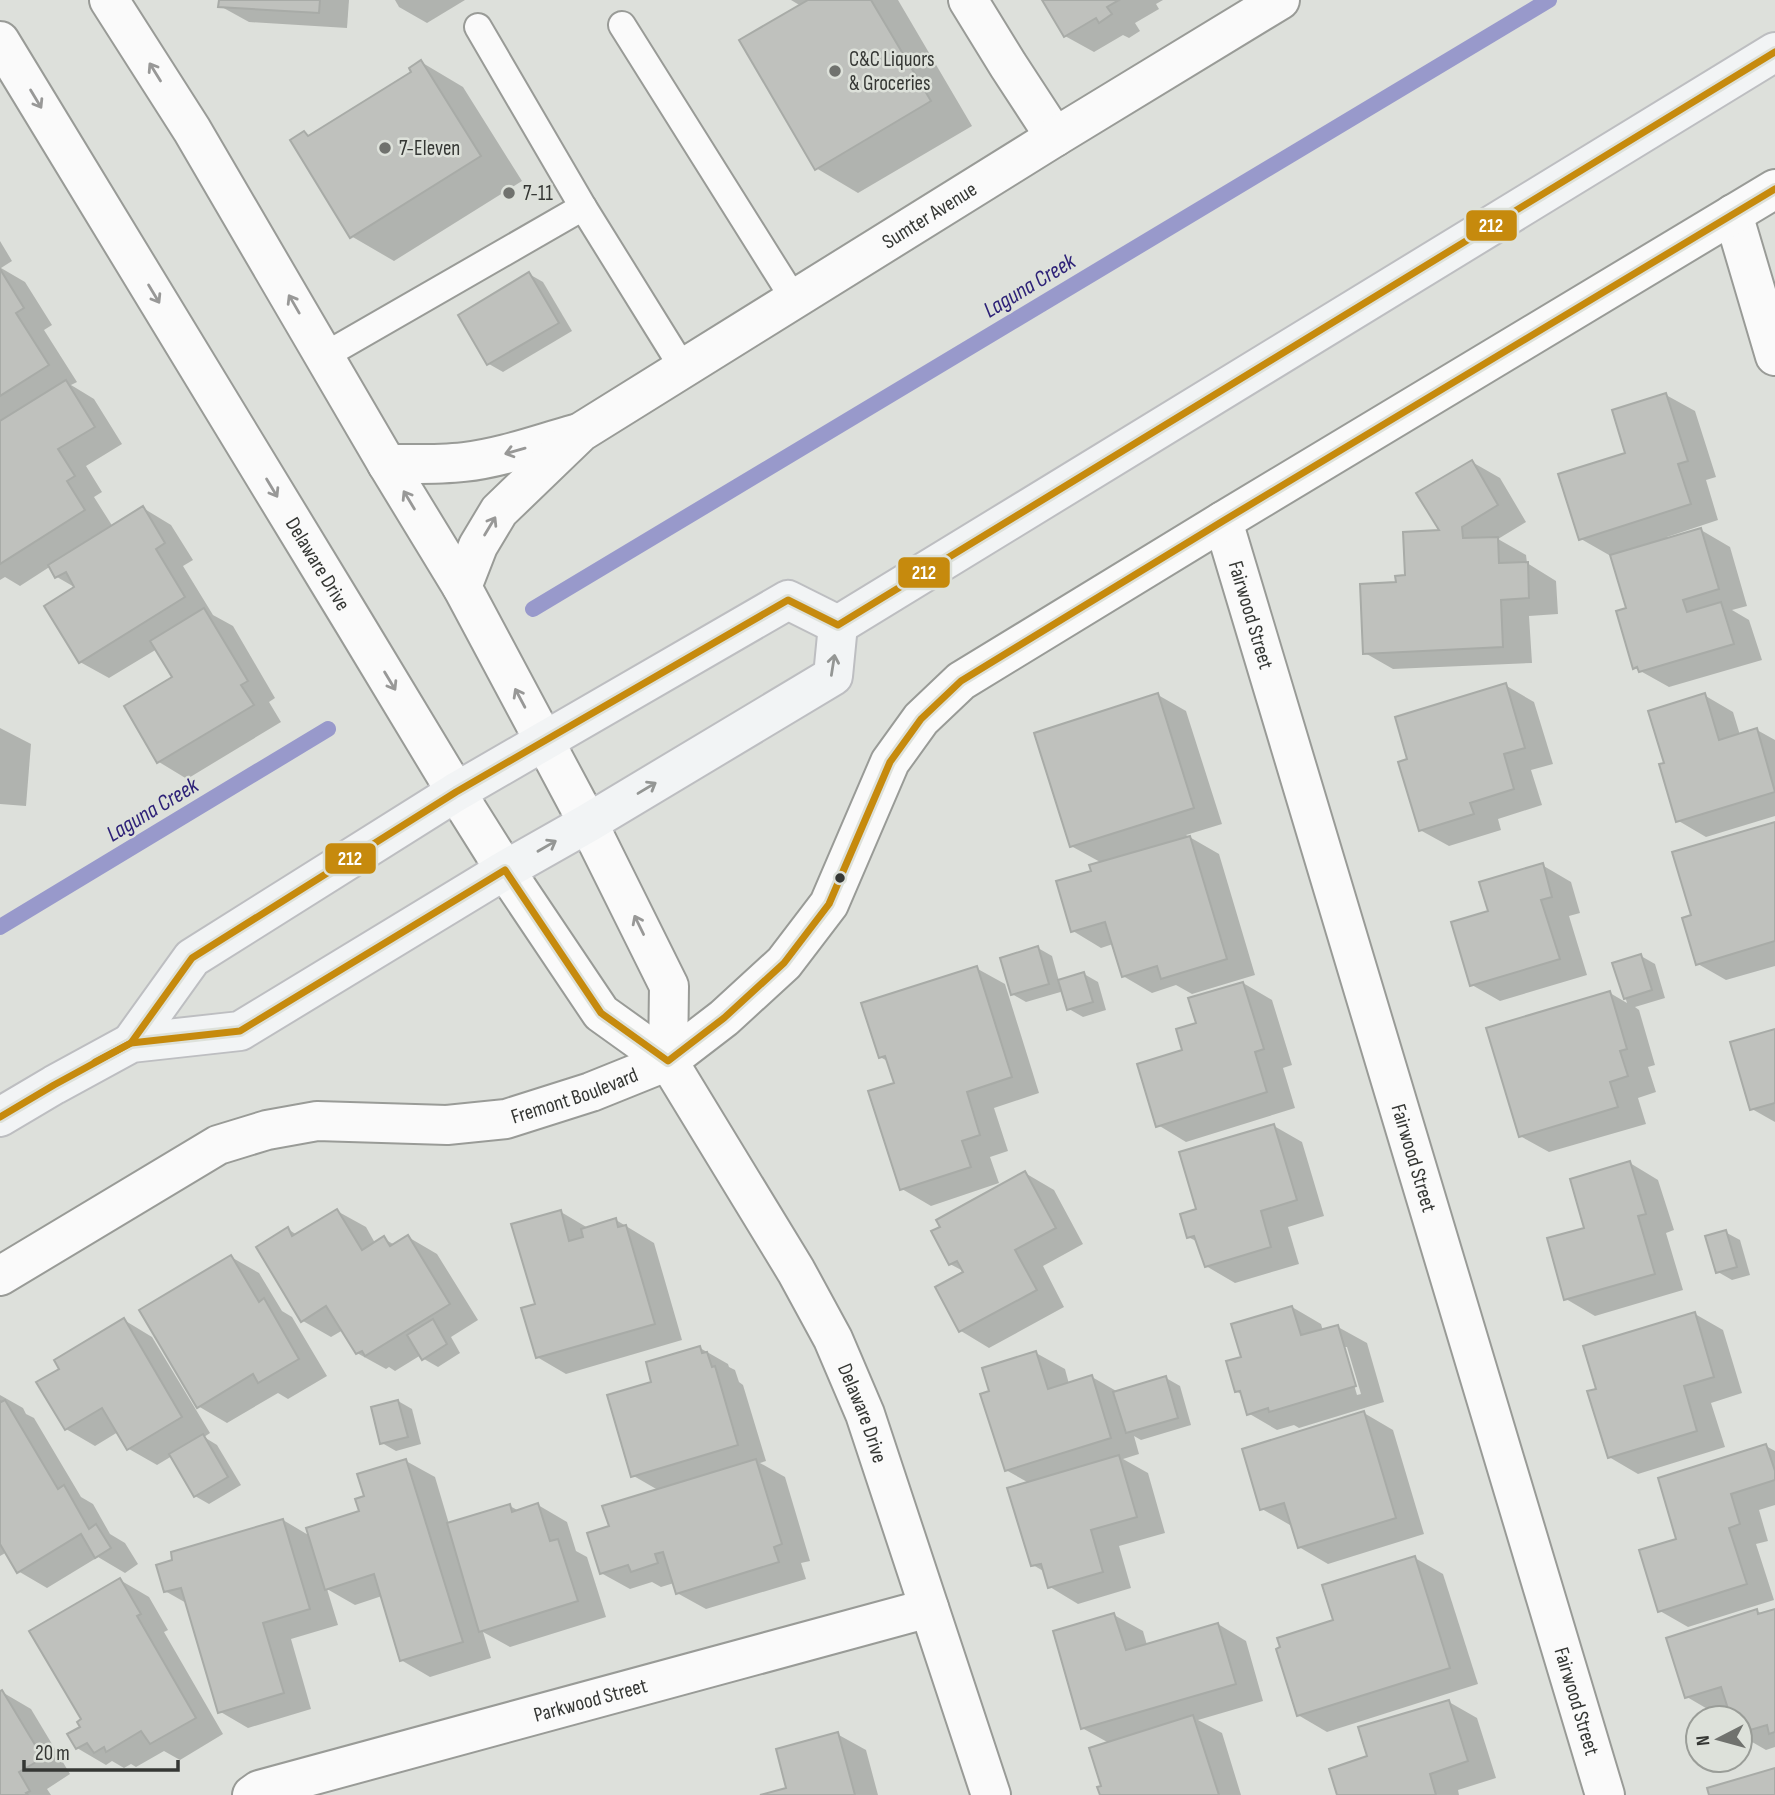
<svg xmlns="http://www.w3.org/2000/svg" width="1775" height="1795" font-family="'Sofia Sans Condensed',sans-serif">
<rect width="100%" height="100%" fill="#dde0db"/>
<g fill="#0003" fill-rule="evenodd">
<polygon points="220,0 349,0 347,28 249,22 220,6"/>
<polygon points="395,0 465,0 427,23 399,7"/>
<polygon points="791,0 898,0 972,126 858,193 816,168 801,6"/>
<polygon points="1044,0 1163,0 1156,4 1159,9 1135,23 1140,31 1129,38 1123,35 1094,52 1065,36"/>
<polygon points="421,62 463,87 522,181 394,261 351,236 304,133 310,136 413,72"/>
<polygon points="0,241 12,261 1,268 25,282 52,325 44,330 77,382 71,385 94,399 122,444 86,466 102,492 94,497 113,527 143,508 171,525 193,560 183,566 213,615 233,626 275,698 269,702 281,722 187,779 159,762 174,678 157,649 109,678 80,662 76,588 57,577 51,566 20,586 5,577 0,580"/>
<polygon points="529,274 543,282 572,331 503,372 489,364"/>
<polygon points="1666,395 1695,411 1716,477 1706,480 1718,520 1667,537 1668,540 1701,530 1730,547 1747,606 1732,610 1749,620 1762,660 1669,687 1635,668 1628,609 1612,554 1609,555 1581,539 1627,454"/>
<polygon points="1472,462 1500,478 1526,522 1498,539 1526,555 1527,563 1556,581 1558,614 1529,616 1532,663 1393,669 1365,653 1398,584 1406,576 1442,531"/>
<polygon points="1505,685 1534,702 1553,764 1531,770 1542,805 1498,819 1501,830 1449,846 1420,830 1409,761"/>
<polygon points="1158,695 1186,711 1222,824 1186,835 1219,854 1255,975 1192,994 1176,985 1152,993 1123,976 1113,944 1101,948 1073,931 1093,872 1102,863 1071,846"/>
<polygon points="1704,695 1733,712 1740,735 1757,730 1775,740 1775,816 1706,837 1677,820 1666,765"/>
<polygon points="0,728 31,744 26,806 0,804"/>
<polygon points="1775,824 1775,966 1726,980 1698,964 1693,916"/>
<polygon points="1542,865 1571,882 1580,913 1569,916 1587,975 1500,1001 1472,985 1490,912"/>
<polygon points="1038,948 1052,956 1059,981 1084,974 1098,982 1106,1010 1083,1017 1069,1009 1064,991 1026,1002 1012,994"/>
<polygon points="1641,956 1655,964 1665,998 1635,1007 1639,1010 1655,1065 1648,1067 1656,1092 1638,1098 1646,1124 1549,1152 1520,1136 1610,993 1627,1003 1615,964"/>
<polygon points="976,968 1005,984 1039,1093 994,1108 1008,1151 990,1157 999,1183 931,1206 902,1189 896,1084 889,1062 880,1057"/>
<polygon points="1243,983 1272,1000 1292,1065 1283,1068 1295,1108 1186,1142 1158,1125 1184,1051 1198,1024"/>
<polygon points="1775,1031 1775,1122 1752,1109"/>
<polygon points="1274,1126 1302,1142 1324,1216 1288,1227 1299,1264 1235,1283 1206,1266 1198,1242 1188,1237 1198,1210"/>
<polygon points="1630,1163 1658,1180 1674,1230 1666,1233 1683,1290 1595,1316 1566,1299 1586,1229"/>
<polygon points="1025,1173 1054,1190 1083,1244 1043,1266 1064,1307 989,1348 961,1331 965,1272 950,1264"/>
<polygon points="337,1211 366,1227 375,1243 384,1239 395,1245 408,1237 437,1254 478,1320 451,1337 460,1353 438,1367 424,1359 421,1355 395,1371 389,1367 386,1369 357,1353 343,1330 331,1337 303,1321 288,1229 297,1235"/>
<polygon points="561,1212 588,1228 616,1220 654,1243 682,1340 566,1374 537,1357 537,1305"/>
<polygon points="1725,1232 1740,1240 1750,1275 1732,1280 1718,1272"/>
<polygon points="231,1257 259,1273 282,1311 292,1317 327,1376 288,1399 278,1393 227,1423 198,1406"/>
<path d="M 1292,1307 L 1321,1324 L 1323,1331 L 1338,1327 L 1367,1343 L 1384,1402 L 1299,1428 L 1294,1425 L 1277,1430 L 1248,1413 L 1243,1395 L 1236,1391 L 1243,1358 ZM 1343,1347 L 1347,1347 L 1361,1394 L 1357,1395 Z"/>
<polygon points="1695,1314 1723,1330 1742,1393 1711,1403 1725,1447 1638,1474 1609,1457 1598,1390"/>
<polygon points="124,1320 152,1337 210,1433 204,1437 217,1445 241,1485 209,1504 195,1496 172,1456 157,1465 129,1449 118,1432 95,1446 66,1429 62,1369"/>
<polygon points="700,1348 728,1364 729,1367 735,1370 739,1382 743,1385 766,1461 760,1463 785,1477 810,1561 801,1563 806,1579 706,1609 677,1593 674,1583 661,1587 652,1582 630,1589 601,1573 611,1527 658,1490 632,1475 653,1383"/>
<polygon points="1036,1353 1065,1369 1069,1384 1092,1377 1118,1392 1166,1378 1180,1386 1191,1425 1141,1440 1134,1436 1139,1454 1123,1459 1148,1473 1165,1533 1119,1546 1131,1588 1078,1604 1050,1587 1045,1572 1033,1565 1029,1483 1006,1470 992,1392"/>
<polygon points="0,1395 23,1408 26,1414 34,1418 81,1497 93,1504 110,1534 125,1543 138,1564 125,1573 98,1557 47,1588 18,1571 7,1552 0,1556"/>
<polygon points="398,1401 412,1409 421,1444 396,1451 382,1443"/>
<polygon points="1364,1413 1393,1430 1424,1534 1328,1564 1299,1547 1292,1525 1290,1525 1262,1509"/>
<polygon points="1766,1446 1775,1451 1775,1505 1759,1510 1768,1541 1756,1544 1774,1600 1688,1627 1660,1611 1679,1540"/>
<polygon points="406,1461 435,1477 449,1524 510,1506 519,1511 538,1505 567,1522 576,1551 587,1557 606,1617 510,1647 483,1632 491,1658 430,1677 401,1660 382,1596 355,1605 327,1589 338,1625 291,1639 311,1709 248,1728 219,1711 188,1604 165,1591 283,1520 310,1536 361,1512 366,1498"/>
<polygon points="1415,1558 1443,1574 1478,1684 1327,1732 1298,1715 1335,1621"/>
<polygon points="120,1580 149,1597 168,1630 164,1632 223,1734 180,1760 164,1751 136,1767 131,1764 124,1768 112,1761 106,1765 77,1748 83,1720"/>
<polygon points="1775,1610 1775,1747 1766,1750 1740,1735 1740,1718 1732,1718 1730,1709 1716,1714 1687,1697 1757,1611 1762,1614"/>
<polygon points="1114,1615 1143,1631 1147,1645 1218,1624 1246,1641 1263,1701 1198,1720 1222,1733 1241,1795 1102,1795 1109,1743 1082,1728"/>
<polygon points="2,1692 31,1709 70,1774 47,1789 51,1795 0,1795 0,1693"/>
<polygon points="1449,1702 1477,1718 1496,1778 1458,1790 1459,1795 1339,1795 1369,1757"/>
<polygon points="837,1734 866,1750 878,1795 767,1795 788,1789"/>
</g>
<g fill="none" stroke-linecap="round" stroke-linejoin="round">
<g stroke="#9899cb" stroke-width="16">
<polyline points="533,609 1549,0"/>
<polyline points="0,927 328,729"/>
</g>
</g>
<g fill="#bfc1bd" stroke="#a8aba7" stroke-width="2">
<polygon points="219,0 320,0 319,13 218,7"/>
<polygon points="808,0 871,0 931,101 815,170 739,40"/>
<polygon points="1042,0 1119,0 1107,7 1112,14 1099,23 1096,18 1064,37"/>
<polygon points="421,60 481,156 350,238 290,140 304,131 308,136 411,72 409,68"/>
<polygon points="0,269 24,308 16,313 49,365 0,396"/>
<polygon points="529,272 559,323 487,365 458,315"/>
<polygon points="66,380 95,427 58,449 75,476 67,481 85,510 0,564 0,421"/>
<polygon points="1666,393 1688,461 1678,464 1691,504 1579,540 1558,474 1625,453 1612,410"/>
<polygon points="1472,460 1498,505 1462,527 1463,538 1498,537 1499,563 1528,562 1529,598 1501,600 1503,647 1363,654 1360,584 1396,582 1395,576 1405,575 1403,532 1439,530 1416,493"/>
<polygon points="143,506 165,543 156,549 185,597 79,663 44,606 74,587 66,572 55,578 48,565"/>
<polygon points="1701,528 1719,589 1683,600 1687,612 1721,602 1734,644 1639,672 1637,667 1633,669 1616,611 1626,608 1610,555"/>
<polygon points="204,608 248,681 241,685 254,705 157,763 124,706 172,677 150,641"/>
<polygon points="1506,683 1525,748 1504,754 1514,789 1470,803 1474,814 1419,831 1398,762 1407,759 1395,717"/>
<polygon points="1158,693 1194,808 1070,847 1034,733"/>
<polygon points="1705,693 1719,740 1757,728 1775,792 1676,822 1659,764 1664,763 1648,711"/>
<polygon points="1775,822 1775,941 1696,965 1682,918 1691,915 1672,852"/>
<polygon points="1190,836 1227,959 1161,979 1157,966 1122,977 1105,922 1071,932 1056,881 1091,871 1089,865"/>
<polygon points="1543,863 1552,897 1541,900 1560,959 1470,986 1451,922 1488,911 1479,882"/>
<polygon points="1038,946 1049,984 1011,995 1000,958"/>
<polygon points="1641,954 1652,990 1624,999 1612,963"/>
<polygon points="977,966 1012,1077 967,1092 980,1135 962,1141 971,1167 900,1190 868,1091 894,1083 885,1056 879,1058 861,1003"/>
<polygon points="1084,972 1093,1002 1067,1010 1058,980"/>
<polygon points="1243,982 1264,1049 1255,1052 1267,1092 1156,1127 1137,1064 1182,1050 1176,1029 1196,1023 1188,998"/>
<polygon points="1610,991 1627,1049 1620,1051 1628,1076 1610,1082 1618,1107 1519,1137 1486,1028"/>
<polygon points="1775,1029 1775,1103 1750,1110 1730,1042"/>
<polygon points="1274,1124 1297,1200 1261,1211 1271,1247 1205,1267 1194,1236 1187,1238 1180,1214 1196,1209 1179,1152"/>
<polygon points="1630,1161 1646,1214 1638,1216 1655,1274 1564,1300 1547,1238 1584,1228 1570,1179"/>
<polygon points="1025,1171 1056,1228 1015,1250 1037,1290 959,1332 935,1287 963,1272 957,1261 949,1265 931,1231 940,1227 936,1220"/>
<polygon points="337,1209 362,1250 384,1236 390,1246 408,1235 450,1304 365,1356 362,1351 356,1354 326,1306 301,1322 256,1247 288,1227 292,1236"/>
<polygon points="561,1210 569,1241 583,1237 581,1229 616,1218 618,1227 626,1225 655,1324 536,1358 521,1308 535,1304 511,1224"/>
<polygon points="1726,1230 1737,1267 1716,1273 1705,1236"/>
<polygon points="231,1255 259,1302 264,1298 299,1359 258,1383 253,1374 197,1408 139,1310"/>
<polygon points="1292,1306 1301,1335 1338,1325 1356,1386 1269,1412 1268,1408 1247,1415 1240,1391 1235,1392 1226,1361 1241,1357 1231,1324"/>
<polygon points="1695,1312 1714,1377 1684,1386 1697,1431 1608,1458 1587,1391 1596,1389 1583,1346"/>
<polygon points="124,1318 182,1417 127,1450 102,1408 65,1430 36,1382 59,1369 54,1360"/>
<polygon points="433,1319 447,1344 422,1360 407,1335"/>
<polygon points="700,1346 702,1353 707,1352 712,1367 715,1366 738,1445 631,1477 607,1395 651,1382 646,1362"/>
<polygon points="1036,1351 1048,1389 1092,1375 1111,1438 1005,1471 980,1394 989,1391 982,1368"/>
<polygon points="1166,1376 1178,1418 1126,1433 1113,1392"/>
<polygon points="5,1400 58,1489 64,1485 89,1529 96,1524 111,1548 95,1558 81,1534 17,1573 0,1544 0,1401 1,1402"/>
<polygon points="398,1400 408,1437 380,1444 371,1407"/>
<polygon points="1364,1411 1396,1518 1298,1548 1284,1503 1260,1510 1242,1449"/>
<polygon points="203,1434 228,1477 194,1497 169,1454"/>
<polygon points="1766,1444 1775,1471 1775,1480 1731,1494 1740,1524 1729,1528 1747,1584 1658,1612 1639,1550 1676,1539 1658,1478"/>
<polygon points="1119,1455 1137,1517 1091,1530 1103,1572 1048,1588 1041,1564 1031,1566 1007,1488"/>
<polygon points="406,1459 463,1642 400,1661 374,1574 325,1590 306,1528 359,1511 355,1499 364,1496 357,1474"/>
<polygon points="756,1459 782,1544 774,1547 779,1562 676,1594 663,1552 655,1554 658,1563 631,1572 628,1565 600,1574 587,1533 609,1526 602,1506"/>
<polygon points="538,1503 550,1541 558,1539 578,1601 479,1632 447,1523 510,1504 512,1512"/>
<polygon points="283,1519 310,1609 263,1623 284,1693 218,1713 181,1588 164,1592 156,1565 172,1560 171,1552"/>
<polygon points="1415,1556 1450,1668 1297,1716 1276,1649 1280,1647 1277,1638 1333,1620 1322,1585"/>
<polygon points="120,1578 141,1614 137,1616 196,1718 150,1744 141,1731 106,1752 104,1747 94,1753 87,1743 76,1749 67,1734 80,1727 77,1722 81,1719 29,1631"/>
<polygon points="1757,1609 1758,1614 1775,1609 1775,1732 1769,1734 1767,1725 1740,1733 1740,1718 1731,1718 1721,1687 1685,1698 1666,1638"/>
<polygon points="1114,1613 1126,1650 1218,1623 1236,1684 1081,1729 1053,1631"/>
<polygon points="2,1690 43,1758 19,1772 30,1791 26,1793 28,1795 0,1795 0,1691"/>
<polygon points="1449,1700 1468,1761 1430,1774 1436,1795 1337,1795 1329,1769 1367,1756 1358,1727"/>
<polygon points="1193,1715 1219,1795 1100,1795 1097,1787 1101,1786 1089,1748"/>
<polygon points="838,1732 855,1795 760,1795 786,1788 776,1749"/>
<polygon points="1775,1768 1775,1795 1709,1795 1707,1788"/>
</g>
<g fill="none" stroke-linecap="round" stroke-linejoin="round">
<defs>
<g id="lane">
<polyline points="622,25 794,299"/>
<polyline points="478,27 583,207"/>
<polyline points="324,356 583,207 683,368"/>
</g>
<g id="street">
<polyline points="968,0 1008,65 1055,137"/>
<polyline points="1733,214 1775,356"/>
<path d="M 387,464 C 412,464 438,465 464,462 C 501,458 539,444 575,434"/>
<path id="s1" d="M 1223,521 L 1605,1795"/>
<path id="s2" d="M 462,587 L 478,546 L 499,511 L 581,432 L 1055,137 L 1280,0"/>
<polyline points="588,823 669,986 668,1061"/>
<path id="s3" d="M 505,870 L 601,1013 L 668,1061 L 796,1271 L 833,1339 L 865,1414 L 991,1795"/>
<path id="s4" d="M 0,1276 L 218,1145 L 267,1130 L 317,1121 L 447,1125 L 506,1119 L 591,1092 L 668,1061 L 724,1018 L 784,963 L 829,904 L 890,762 L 921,719 L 961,681 L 1223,521 L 1775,189"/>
<path id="s5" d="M 252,1795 L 259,1790 L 929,1608"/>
</g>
<g id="secondary">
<polyline points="109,0 192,130 387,464 462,587 588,823"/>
<path id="s6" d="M 0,41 L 354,623 L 456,792 L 505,870"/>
</g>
<g id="primary">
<polyline points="838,625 1775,52"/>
<polyline points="131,1043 192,958 456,792 788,600 838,625"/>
<polyline points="0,1117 54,1085 131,1043 240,1031 505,870 588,823 833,676 838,625"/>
</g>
</defs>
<use href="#lane" stroke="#999b97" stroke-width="30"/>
<use href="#street" stroke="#999b97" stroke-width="42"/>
<use href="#secondary" stroke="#999b97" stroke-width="42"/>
<use href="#primary" stroke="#bdbec1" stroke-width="42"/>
<use href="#lane" stroke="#fafafa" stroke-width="26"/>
<use href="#street" stroke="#fafafa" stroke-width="38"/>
<use href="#secondary" stroke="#fafafa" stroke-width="38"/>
<use href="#primary" stroke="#f2f4f5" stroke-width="38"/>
<defs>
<g id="bus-1">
<polyline points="95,1062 131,1043 192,958 456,792 788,600 838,625 1775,52"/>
<polyline points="0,1117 54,1085 131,1043 240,1031 505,870 601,1013 668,1061 724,1018 784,963 829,904 890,762 921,719 961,681 1223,521 1775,189"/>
</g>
</defs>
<use href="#bus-1" stroke="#dde1da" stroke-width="12"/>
<use href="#bus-1" stroke="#c68a0d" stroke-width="7"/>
</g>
<defs><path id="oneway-shaft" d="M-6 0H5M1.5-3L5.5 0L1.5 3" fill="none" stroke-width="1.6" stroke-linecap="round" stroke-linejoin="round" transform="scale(1.75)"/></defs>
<g stroke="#989897">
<use href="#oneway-shaft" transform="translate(155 72) rotate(-122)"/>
<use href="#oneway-shaft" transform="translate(36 99) rotate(59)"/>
<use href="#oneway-shaft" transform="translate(154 294) rotate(59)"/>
<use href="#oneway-shaft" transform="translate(294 304) rotate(-120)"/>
<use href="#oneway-shaft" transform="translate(515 451) rotate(164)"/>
<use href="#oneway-shaft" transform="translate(272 488) rotate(59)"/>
<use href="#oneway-shaft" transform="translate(409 500) rotate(-121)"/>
<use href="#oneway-shaft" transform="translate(490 526) rotate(-59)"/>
<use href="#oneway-shaft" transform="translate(390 681) rotate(59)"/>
<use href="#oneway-shaft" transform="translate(520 698) rotate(-118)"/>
<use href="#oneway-shaft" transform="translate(639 925) rotate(-116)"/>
</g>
<g stroke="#949694">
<use href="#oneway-shaft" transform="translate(833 665) rotate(-81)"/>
<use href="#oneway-shaft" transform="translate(647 788) rotate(-31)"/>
<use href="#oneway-shaft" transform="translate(547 846) rotate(-30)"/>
</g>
<g fill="#70726e" stroke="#dde1da" stroke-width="2.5">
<circle cx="835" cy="71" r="7"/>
<circle cx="385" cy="148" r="7"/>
<circle cx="509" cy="193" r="7"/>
</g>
<circle fill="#353734" stroke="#dde1da" stroke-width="2.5" cx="840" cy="878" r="6"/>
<g text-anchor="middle" stroke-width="5" stroke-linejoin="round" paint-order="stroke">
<g font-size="21" fill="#353734" stroke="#dde1da" text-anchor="start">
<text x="849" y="66">C&amp;C Liquors<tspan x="849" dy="24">&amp; Groceries</tspan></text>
<text x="399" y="155">7-Eleven</text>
<text x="523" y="200">7-11</text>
</g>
<g font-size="21" fill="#353734" stroke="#dde1da">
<text dy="7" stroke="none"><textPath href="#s2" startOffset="609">Sumter Avenue</textPath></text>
<text dy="7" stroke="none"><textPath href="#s6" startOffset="612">Delaware Drive</textPath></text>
<text dy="7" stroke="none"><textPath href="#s1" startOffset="98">Fairwood Street</textPath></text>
<text dy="7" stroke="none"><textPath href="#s4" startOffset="618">Fremont Boulevard</textPath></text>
<text dy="7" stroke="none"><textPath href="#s1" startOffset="665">Fairwood Street</textPath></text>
<text dy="7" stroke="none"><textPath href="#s3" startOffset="658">Delaware Drive</textPath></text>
<text dy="7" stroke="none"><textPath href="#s5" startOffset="352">Parkwood Street</textPath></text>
<text dy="7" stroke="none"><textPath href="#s1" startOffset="1232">Fairwood Street</textPath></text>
</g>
<g font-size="23" font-style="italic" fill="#2e2278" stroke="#dde1da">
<text transform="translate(1029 285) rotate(-31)" y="8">Laguna Creek</text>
<text transform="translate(152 809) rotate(-31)" y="8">Laguna Creek</text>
</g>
</g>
<g stroke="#dde1da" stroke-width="2.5">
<rect x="1465" y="209" width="53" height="33" rx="7" fill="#c68a0d"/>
<rect x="897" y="556" width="54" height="33" rx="7" fill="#c68a0d"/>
<rect x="324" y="842" width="53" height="33" rx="7" fill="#c68a0d"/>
</g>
<g font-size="19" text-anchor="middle" font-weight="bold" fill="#fff">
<text x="1491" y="232">212</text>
<text x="924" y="579">212</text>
<text x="350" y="865">212</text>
</g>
<g transform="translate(1719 1739) rotate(264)"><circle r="33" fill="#dde1da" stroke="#9a9d98" stroke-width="2"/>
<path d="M0-5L12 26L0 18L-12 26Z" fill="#70726e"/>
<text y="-10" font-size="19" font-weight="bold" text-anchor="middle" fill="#353734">N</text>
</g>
<path d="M24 1760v10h154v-10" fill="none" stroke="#353734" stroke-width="3.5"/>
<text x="35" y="1760" font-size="21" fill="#353734" stroke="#dde1da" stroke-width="5" paint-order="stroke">20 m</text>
</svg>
